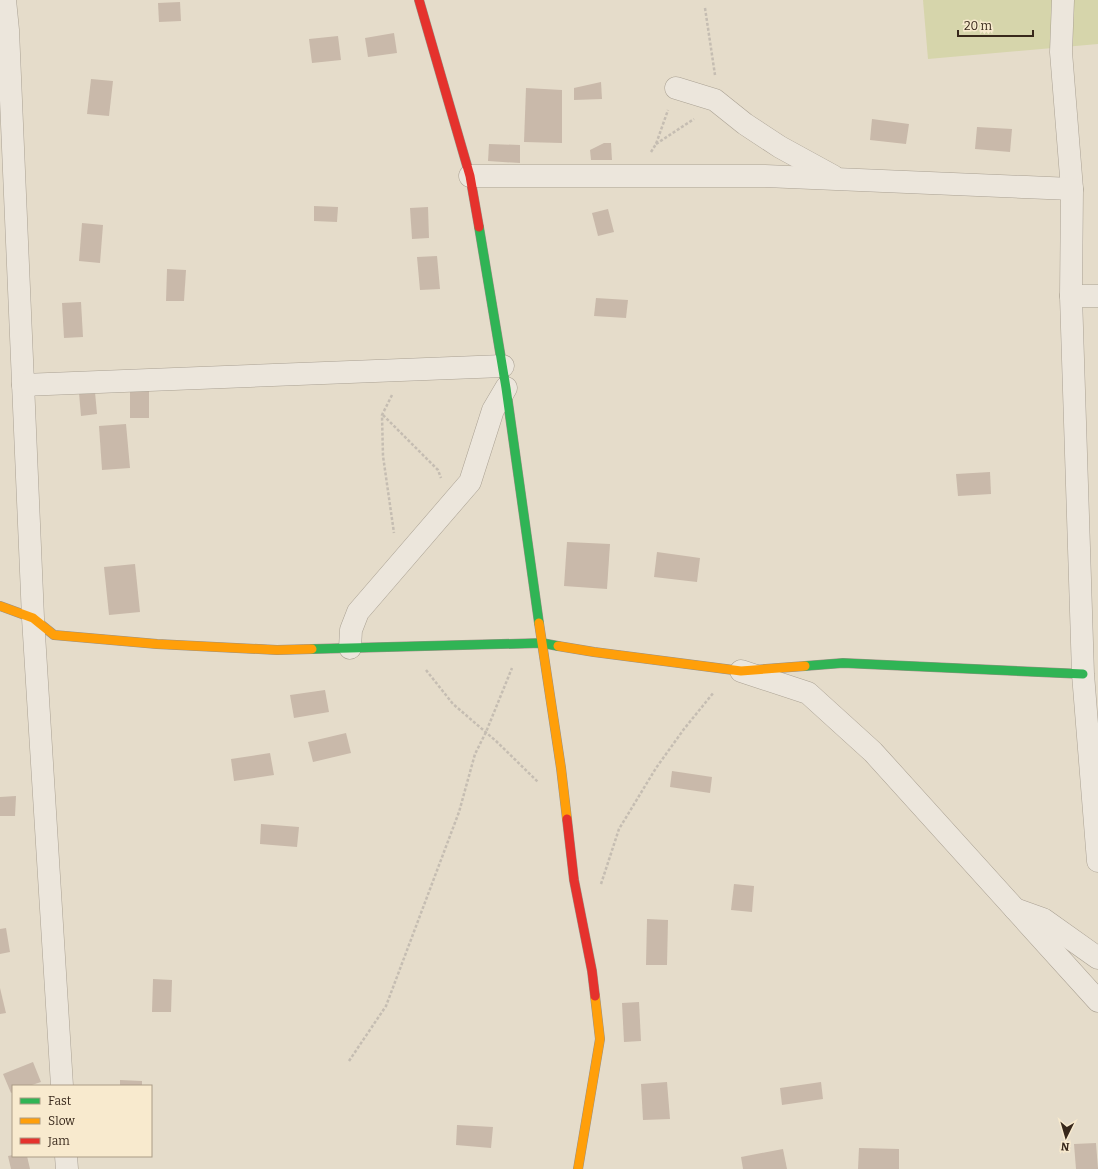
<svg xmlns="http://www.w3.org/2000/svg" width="1098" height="1169" font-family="Bitter,serif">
<rect width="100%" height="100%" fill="#e5dcca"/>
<polygon fill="#d6d5ab" points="923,0 1098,0 1098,44 928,59"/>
<g fill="#c9b9aa">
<polygon points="180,2 181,21 159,22 158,3"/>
<polygon points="394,33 397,53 368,57 365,38"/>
<polygon points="338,36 341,60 312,63 309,39"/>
<polygon points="91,79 113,81 109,116 87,114"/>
<polygon points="601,82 602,99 574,100 574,88"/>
<polygon points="526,88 562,90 562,143 524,142"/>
<polygon points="872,119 909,124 906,144 870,140"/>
<polygon points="977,127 1012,129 1010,152 975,149"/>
<polygon points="604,143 611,143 612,160 591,160 590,150"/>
<polygon points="489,144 520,145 520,163 488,161"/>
<polygon points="314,206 338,207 337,222 314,221"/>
<polygon points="428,207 429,238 412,239 410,208"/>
<polygon points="608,209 614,232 598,236 592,213"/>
<polygon points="82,223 103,225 100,263 79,261"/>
<polygon points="437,256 440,289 420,290 417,257"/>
<polygon points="167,269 186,270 184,301 166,301"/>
<polygon points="596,298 628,300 626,318 594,316"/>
<polygon points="81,302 83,337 64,338 62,303"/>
<rect x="130" y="391" width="19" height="27"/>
<polygon points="95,392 97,414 81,416 79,393"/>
<polygon points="126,424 130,468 102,470 99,426"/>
<polygon points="990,472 991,494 958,496 956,474"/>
<polygon points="567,542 610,544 607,589 564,586"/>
<polygon points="657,552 700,558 697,582 654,577"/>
<polygon points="135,564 140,612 109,615 104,567"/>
<polygon points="325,690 329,712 294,718 290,695"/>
<polygon points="346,733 351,753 313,762 308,742"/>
<polygon points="270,753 274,775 234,781 231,759"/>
<polygon points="672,771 712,777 710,793 670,787"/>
<polygon points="16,796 15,816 0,816 0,797"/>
<polygon points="261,824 299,827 297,847 260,844"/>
<polygon points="734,884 754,886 752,912 731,910"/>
<polygon points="647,919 668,920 667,965 646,965"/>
<polygon points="6,928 10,952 0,954 0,929"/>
<polygon points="153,979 172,980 171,1012 152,1012"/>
<polygon points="0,988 6,1013 0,1014"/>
<polygon points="639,1002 641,1041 624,1042 622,1003"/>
<polygon points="33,1062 41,1082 29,1086 13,1086 13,1092 11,1093 3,1074"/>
<polygon points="120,1080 142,1081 142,1086 120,1086"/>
<polygon points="667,1082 670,1119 643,1120 641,1084"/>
<polygon points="821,1082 823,1099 782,1105 780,1088"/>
<polygon points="457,1125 493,1127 491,1148 456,1145"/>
<polygon points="1096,1143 1098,1169 1076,1169 1074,1144"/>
<polygon points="859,1148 899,1149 899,1169 858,1169"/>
<polygon points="783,1149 787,1169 743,1169 741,1157"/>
<polygon points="13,1155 27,1156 30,1169 11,1169 8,1156"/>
</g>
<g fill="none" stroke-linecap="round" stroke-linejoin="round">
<defs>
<g id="street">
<polyline points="5,0 8,30 33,618 62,1086"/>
<polyline points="1063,0 1061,52 1072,189 1071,296 1083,674 1098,861"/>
<polyline points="676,88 715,100 745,124 780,147 833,176"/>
<polyline points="470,176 765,176 1072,189"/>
<polyline points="1071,296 1098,296"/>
<polyline points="23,385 503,366"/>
<polyline points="350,648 351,630 358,612 470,482 493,410 506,388"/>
<polyline points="741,671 808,693 873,752 1098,1001"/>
<polyline points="1015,909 1043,919 1098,958"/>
<polyline points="66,1156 67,1169"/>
</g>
<g id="fast">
<polyline points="479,227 506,388 539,623"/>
<polyline points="312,649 542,643 558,646"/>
<polyline points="805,666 843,663 1083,674"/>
</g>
<g id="slow">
<polyline points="0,606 33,618 54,635 157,644 277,650 312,649"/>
<polyline points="539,623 561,768 567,819"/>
<polyline points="558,646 594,652 741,671 805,666"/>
<polyline points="578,1169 600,1039 595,996"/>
</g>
<g id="jam">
<polyline points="419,0 470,176 479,227"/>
<polyline points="567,819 574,880 592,971 595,996"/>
</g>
</defs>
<use href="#street" stroke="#aaa193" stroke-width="23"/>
<use href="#fast" stroke="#999084" stroke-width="10"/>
<use href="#slow" stroke="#999084" stroke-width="10"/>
<use href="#jam" stroke="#999084" stroke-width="10"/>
<g stroke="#c5bdb2" stroke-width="2.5" stroke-dasharray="3 2" stroke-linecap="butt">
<polyline points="705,8 715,75"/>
<polyline points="656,144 694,119"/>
<polyline points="651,152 656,144 668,110"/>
<polyline points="392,395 382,415 383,456 394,533"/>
<polyline points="383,415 438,470 441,478"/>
<polyline points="426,670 453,704 496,741 538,782"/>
<polyline points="601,884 619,829 656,768 684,729 714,692"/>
<polyline points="349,1061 386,1006 459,812 475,754 486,732 512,668"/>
</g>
<use href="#street" stroke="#ece6dc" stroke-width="22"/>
<use href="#fast" stroke="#30b455" stroke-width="9"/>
<use href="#slow" stroke="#ff9f0a" stroke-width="9"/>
<use href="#jam" stroke="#e5322d" stroke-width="9"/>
</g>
<rect x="12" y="1085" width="140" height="72" fill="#f8eace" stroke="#ab9c86"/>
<rect x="20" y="1098" width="20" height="6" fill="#30b455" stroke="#ab9c86"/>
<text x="48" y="1105" font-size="12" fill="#38281b">Fast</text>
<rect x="20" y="1118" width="20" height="6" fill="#ff9f0a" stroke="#ab9c86"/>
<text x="48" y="1125" font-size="12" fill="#38281b">Slow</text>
<rect x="20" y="1138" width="20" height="6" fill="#e5322d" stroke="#ab9c86"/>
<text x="48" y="1145" font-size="12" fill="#38281b">Jam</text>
<g transform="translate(1066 1137) rotate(185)" stroke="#f8eace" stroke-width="3" paint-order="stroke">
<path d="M0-3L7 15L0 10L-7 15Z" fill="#38281b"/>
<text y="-6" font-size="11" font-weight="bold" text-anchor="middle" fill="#38281b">N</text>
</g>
<path d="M958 30v6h75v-6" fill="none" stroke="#38281b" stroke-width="2"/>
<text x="964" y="30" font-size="12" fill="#38281b" stroke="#f8eace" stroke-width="3" paint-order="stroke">20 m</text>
</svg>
